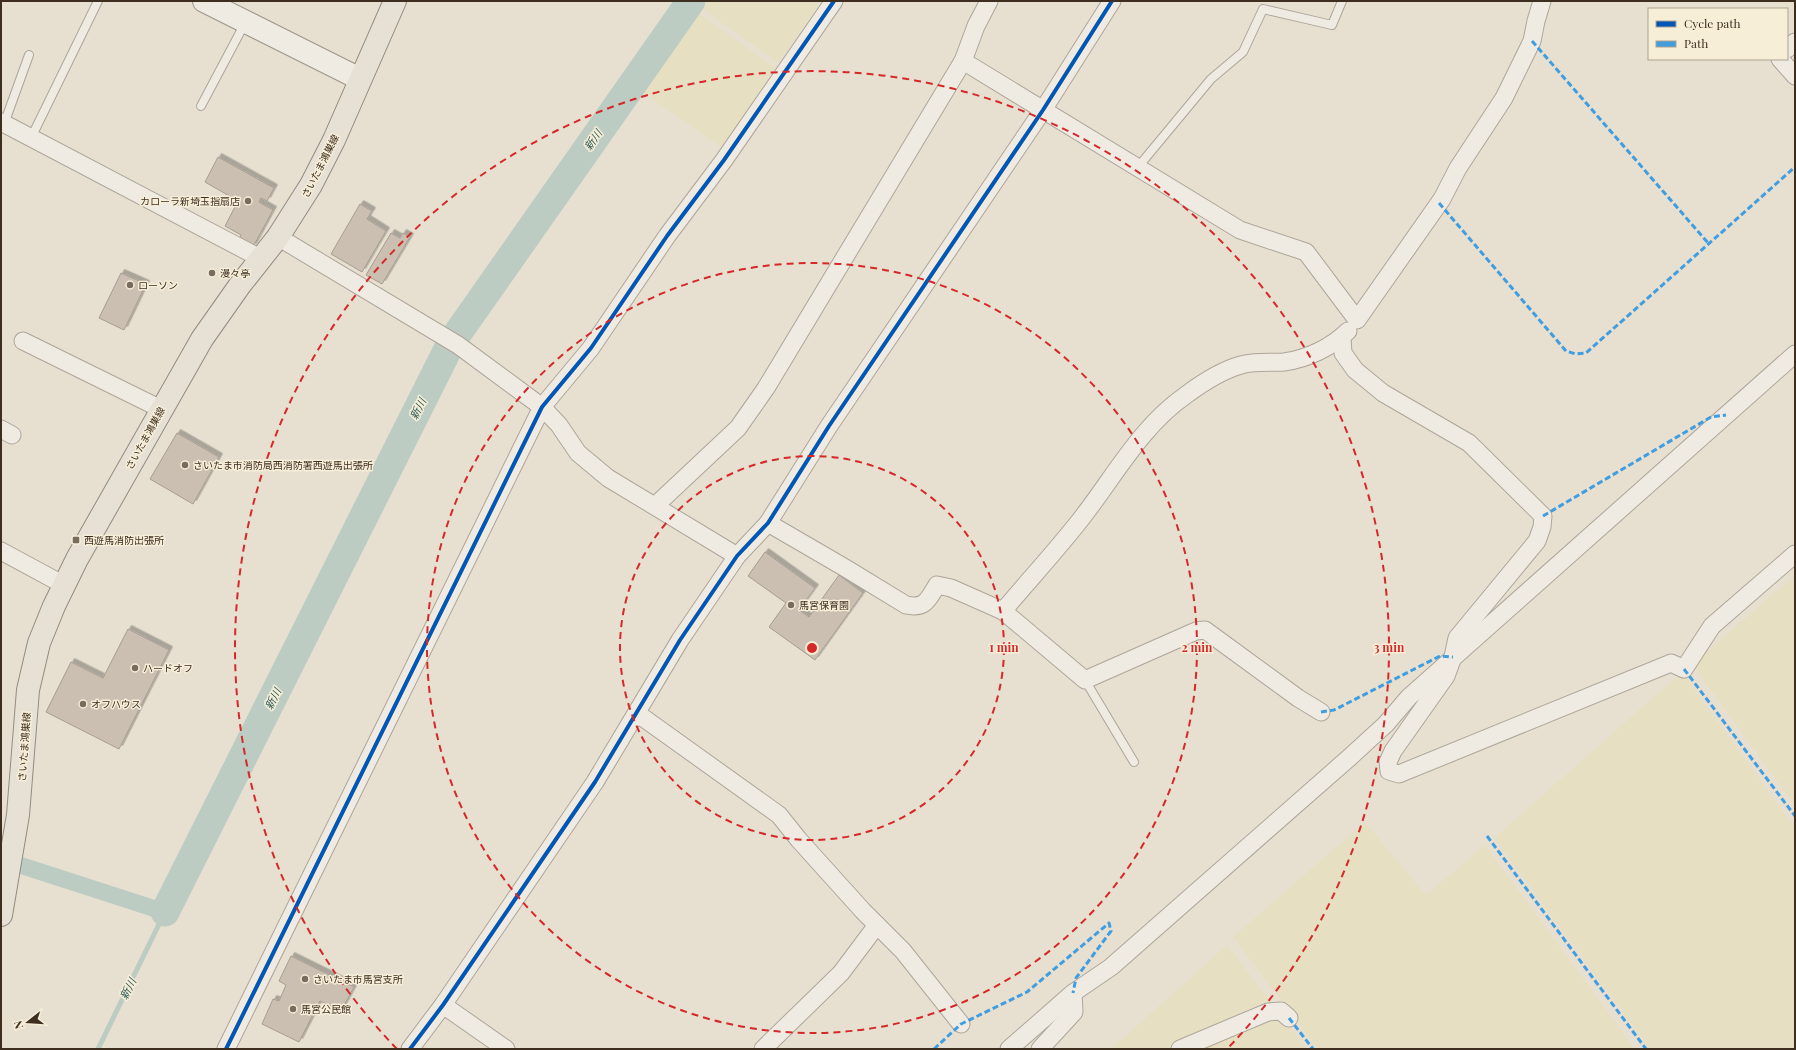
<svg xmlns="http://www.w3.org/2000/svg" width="1796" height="1050" font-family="'Playfair Display','Noto Sans JP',serif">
<defs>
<filter id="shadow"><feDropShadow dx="3.5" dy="-3.5" stdDeviation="0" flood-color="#0004"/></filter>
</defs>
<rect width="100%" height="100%" fill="#e7e0d1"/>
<g fill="#e6dfc2">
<polygon points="704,1 813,1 819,5 778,63 700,7"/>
<polygon points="696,12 776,68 721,147 641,91"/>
<polygon points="1795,575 1795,806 1692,664"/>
<polygon points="1682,672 1795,828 1795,1049 1650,1049 1494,838"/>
<polygon points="1365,822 1426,895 1485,845 1635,1049 1318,1049 1233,937"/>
<polygon points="1227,945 1307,1049 1111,1049"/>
</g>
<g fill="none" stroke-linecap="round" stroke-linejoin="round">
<polyline stroke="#bcccc2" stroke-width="5" points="98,1049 165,912"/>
<polyline stroke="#bcccc2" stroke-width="17" points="1,859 165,912"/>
<g stroke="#bcccc2" stroke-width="29">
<polyline points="455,337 691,1"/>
<polyline points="165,912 448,349"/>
</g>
</g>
<g fill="#cbbfb2" stroke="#a89c90" filter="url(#shadow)">
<polygon points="218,157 274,188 267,201 261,198 259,202 273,210 253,247 239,239 241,235 225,226 238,201 205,182"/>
<polygon points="360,204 372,211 367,219 386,231 362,272 331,254"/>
<polygon points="391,233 400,238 403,233 410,237 382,284 366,275"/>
<polygon points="121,273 146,284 124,330 99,318"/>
<polygon points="177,433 219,457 193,504 150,479"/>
<polygon points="765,552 815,588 799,610 809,617 839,575 863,593 815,660 769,627 786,603 748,576"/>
<polygon points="128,629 169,650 119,749 46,712 71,662 103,678"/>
<polygon points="291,956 354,987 341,1011 320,1001 299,1042 262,1024 273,999 279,1001 286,985 279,981"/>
</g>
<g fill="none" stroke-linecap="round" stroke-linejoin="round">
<defs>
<g id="lane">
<polyline points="201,106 245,23"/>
<polyline points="4,124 29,55"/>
<polyline points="31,138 98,1"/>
<polyline points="1138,167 1211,79 1243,52 1263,9 1332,25 1342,1"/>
<polyline points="1085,680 1134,762"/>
</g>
<g id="street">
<polyline points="1787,49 1795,42"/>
<polyline points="1780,59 1795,76"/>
<polyline points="963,61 1240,230 1306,252 1357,320 1442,199 1458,168 1504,98 1532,41 1536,21 1542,1"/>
<polyline points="1,122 260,258"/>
<polyline points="278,237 458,345 542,407 559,425 578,453 608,478 737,556"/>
<polyline points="1342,338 1343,353 1355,370 1383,393 1469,443 1543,516 1542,527 1537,541 1457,638 1453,657 1446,676 1393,751 1388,762 1389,771 1399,774 1671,663 1684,669 1712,626 1795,554"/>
<polyline points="23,341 161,409"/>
<polyline points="1,429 12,435"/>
<polyline points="656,505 738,428 766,388 963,61 976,26 989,1"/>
<path d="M 768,523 L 847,569 L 906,605 C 925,609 928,600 937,585 L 951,588 L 1003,611 C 1029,580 1056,551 1081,519 C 1114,477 1141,426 1186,395 C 1202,383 1223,370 1241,365 C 1255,361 1270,363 1284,362 C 1307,359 1332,347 1348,331"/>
<polyline points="1,551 64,585"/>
<polyline points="1003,611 1085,680 1196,631 1205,630 1298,698 1321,712"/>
<polyline points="638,714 779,815 799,840 863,911 903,951 961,1024"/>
<polyline points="443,1005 506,1049"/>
<polyline points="226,1049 542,407 591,348 667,236 724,160 834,1"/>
<polyline points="410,1049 443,1005 595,782 680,640 737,556 768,523 829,426 1043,110 1112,1"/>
<polyline points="763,1049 841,973 877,925"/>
<polyline points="1009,1049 1073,993 1111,967 1350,757 1386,724 1409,697 1795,354"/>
<polyline points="1040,1049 1074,1012 1073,993"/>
<polyline points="1180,1049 1268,1012 1281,1011 1289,1018"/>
</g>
<polyline id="secondary" points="204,1 360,79"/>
<polyline id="primary" points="1,915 18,815 28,690 39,643 54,606 77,559 202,339 240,285 278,237 311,185 334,140 395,1"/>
</defs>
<use href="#lane" stroke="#ada599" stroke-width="10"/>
<use href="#street" stroke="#ada599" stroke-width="19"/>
<use href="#secondary" stroke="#9c958a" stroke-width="24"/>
<use href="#primary" stroke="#928b80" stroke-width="24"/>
<use href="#lane" stroke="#efebe3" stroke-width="8"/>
<use href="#street" stroke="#efebe3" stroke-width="17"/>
<use href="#secondary" stroke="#efebe3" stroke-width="22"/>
<use href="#primary" stroke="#e6e1d4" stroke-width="22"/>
<g stroke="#3f9de0" stroke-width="3" stroke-dasharray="6 3" stroke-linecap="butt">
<polyline points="1532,41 1709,244"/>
<polyline points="1439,203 1566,351 1576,354 1586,353 1795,167"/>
<polyline points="1543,516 1711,417 1726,415"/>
<polyline points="1684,669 1795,816"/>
<polyline points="1321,712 1334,710 1440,656 1453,657"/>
<polyline points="1487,836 1646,1049"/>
<polyline points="1289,1018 1313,1049"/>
<polyline points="934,1049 961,1024 1027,992 1109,923 1111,931 1076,978 1073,993"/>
</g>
<defs>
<g id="cycleway">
<polyline points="226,1049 542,407 591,348 667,236 724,160 834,1"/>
<polyline points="410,1049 443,1005 595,782 680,640 737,556 768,523 829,426 1043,110 1112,1"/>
</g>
</defs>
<use href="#cycleway" stroke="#f7eed8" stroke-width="6"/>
<use href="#cycleway" stroke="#0057b8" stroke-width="4"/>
</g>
<g fill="none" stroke="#d62828" stroke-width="2" stroke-dasharray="7 5">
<circle cx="812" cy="648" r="192"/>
<circle cx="812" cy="648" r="385"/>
<path d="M397 1049A577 577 0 1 1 1227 1049"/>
</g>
<g fill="#786c5e" stroke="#f7eed8" stroke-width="1.5">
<circle cx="248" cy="201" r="4"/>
<circle cx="212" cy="273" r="4"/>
<circle cx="130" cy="285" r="4"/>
<circle cx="185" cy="465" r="4"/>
<rect x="72" y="536" width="8" height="8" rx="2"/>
<circle cx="791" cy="605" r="4"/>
<circle cx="135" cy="668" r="4"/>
<circle cx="83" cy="704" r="4"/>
<circle cx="305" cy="979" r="4"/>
<circle cx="293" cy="1009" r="4"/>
</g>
<g text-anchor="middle" stroke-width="3" stroke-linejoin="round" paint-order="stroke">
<g font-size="10" fill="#3d2e20" stroke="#f7eed8">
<text transform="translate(320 166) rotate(-63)" y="4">さいたま鴻巣線</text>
<text transform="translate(145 438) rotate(-61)" y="4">さいたま鴻巣線</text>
<text transform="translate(24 747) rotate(-86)" y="4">さいたま鴻巣線</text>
</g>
<g font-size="10" fill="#3d2e20" stroke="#f7eed8" text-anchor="start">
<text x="240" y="205" text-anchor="end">カローラ新埼玉指扇店</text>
<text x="220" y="277">漫々亭</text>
<text x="138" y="289">ローソン</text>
<text x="193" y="469">さいたま市消防局西消防署西遊馬出張所</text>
<text x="84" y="544">西遊馬消防出張所</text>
<text x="799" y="609">馬宮保育園</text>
<text x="143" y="672">ハードオフ</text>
<text x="91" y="708">オフハウス</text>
<text x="313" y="983">さいたま市馬宮支所</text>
<text x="301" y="1013">馬宮公民館</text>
</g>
<g font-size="11" font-style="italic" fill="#2f5d5a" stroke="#f7eed8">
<text transform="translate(593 140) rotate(-55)" y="4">新川</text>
<text transform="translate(418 409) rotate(-63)" y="4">新川</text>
<text transform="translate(273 699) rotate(-63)" y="4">新川</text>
<text transform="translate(128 989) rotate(-63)" y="4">新川</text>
</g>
</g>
<circle cx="812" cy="648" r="6" fill="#d62828" stroke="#f7eed8" stroke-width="2"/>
<g font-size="12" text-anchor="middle" font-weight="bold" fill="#d62828" stroke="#f7eed8" stroke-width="3" stroke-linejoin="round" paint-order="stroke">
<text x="1004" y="652">1 min</text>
<text x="1197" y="652">2 min</text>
<text x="1389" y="652">3 min</text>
</g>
<rect width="1796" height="1050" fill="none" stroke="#3d2e20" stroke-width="4"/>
<rect x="1648" y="8" width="140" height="52" fill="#f7eed8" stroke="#ada18e"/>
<rect x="1656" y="21" width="20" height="6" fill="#0057b8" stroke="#ada18e"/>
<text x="1684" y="28" font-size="12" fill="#3d2e20">Cycle path</text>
<rect x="1656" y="41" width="20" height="6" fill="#3f9de0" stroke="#ada18e"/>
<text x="1684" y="48" font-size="12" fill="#3d2e20">Path</text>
<g transform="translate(28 1022) rotate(253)" stroke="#f7eed8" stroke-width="3" paint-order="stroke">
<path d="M0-3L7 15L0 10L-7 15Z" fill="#3d2e20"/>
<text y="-6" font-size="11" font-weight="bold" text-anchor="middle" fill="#3d2e20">N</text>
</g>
</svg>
